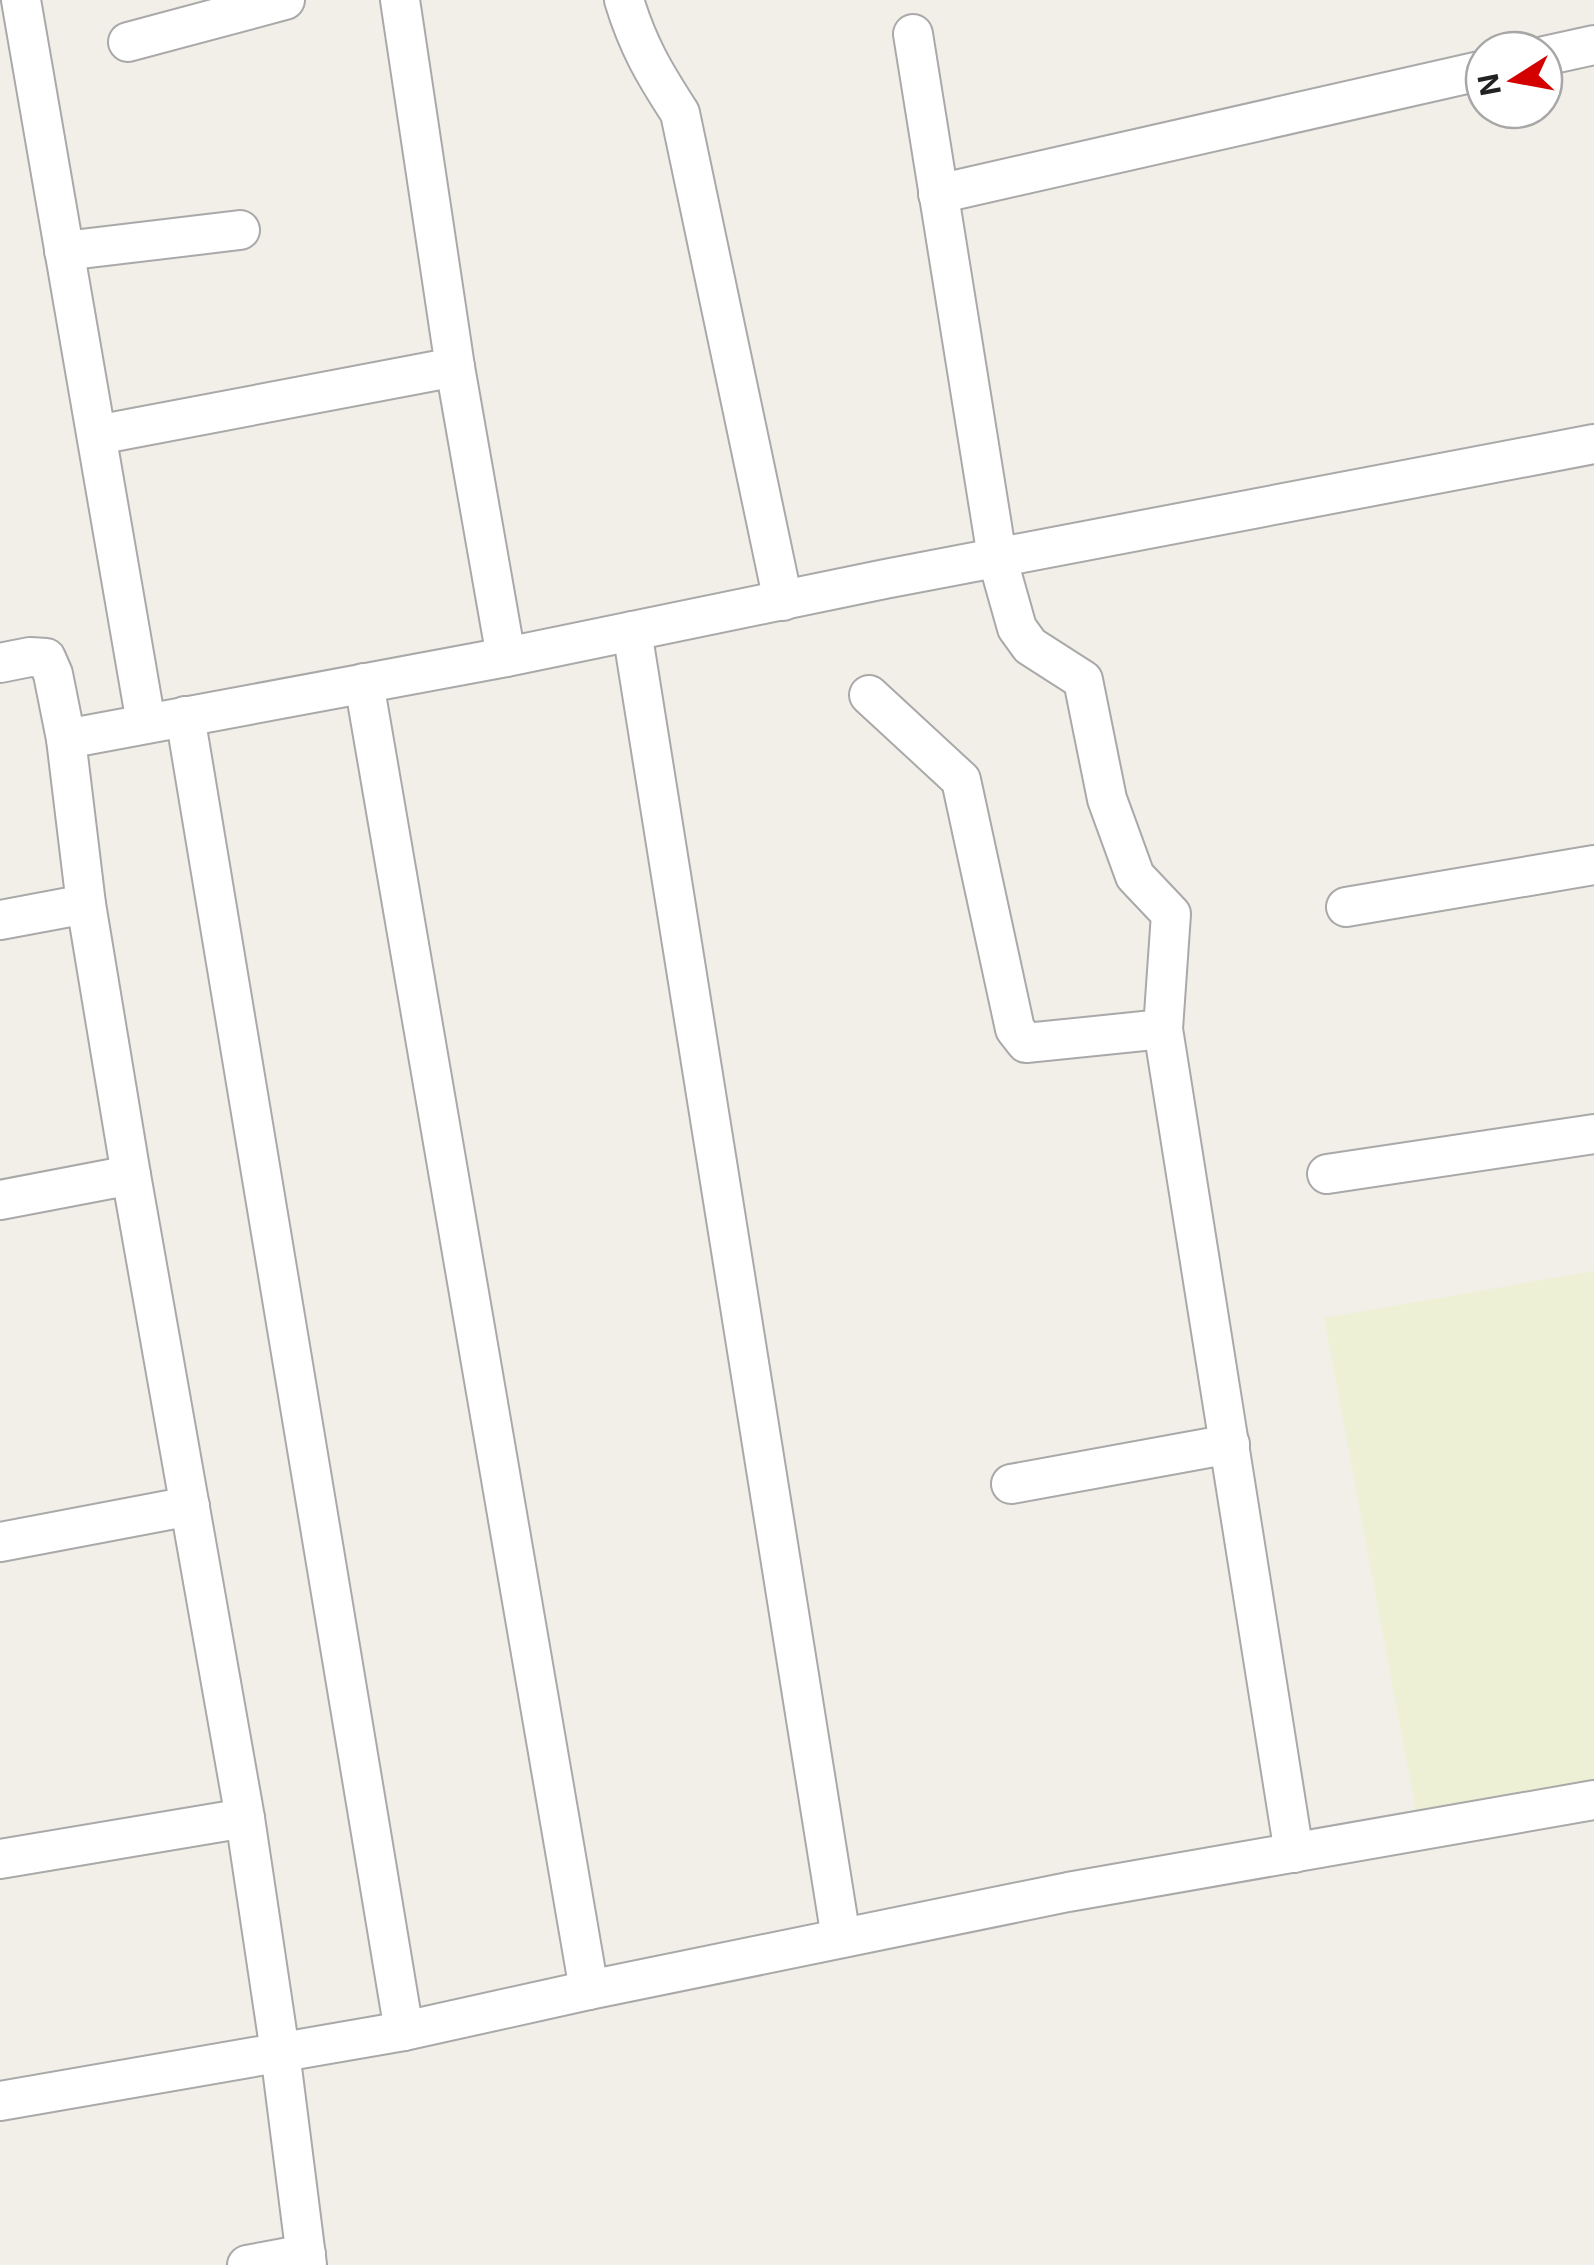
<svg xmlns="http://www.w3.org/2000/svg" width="1594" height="2265" font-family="Inter,sans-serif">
<rect width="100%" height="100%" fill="#f2efe9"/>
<polygon fill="#eef0d5" points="1594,1271 1594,1781 1416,1812 1324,1318"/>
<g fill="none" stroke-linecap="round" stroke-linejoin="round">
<defs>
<g id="street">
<polyline points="21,0 146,723"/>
<polyline points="400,0 455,367 506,657"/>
<path d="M 624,0 C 638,46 654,73 680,113 L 783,601"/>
<polyline points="913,34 997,557 1017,628 1030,646 1083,680 1107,799 1135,876 1171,914 1163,1029 1294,1853"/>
<polyline points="128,42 285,0"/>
<polyline points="1544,56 1594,45"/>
<polyline points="938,194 1484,70"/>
<polyline points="64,251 240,230"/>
<polyline points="97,435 455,367"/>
<polyline points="632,631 841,1938"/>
<polyline points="0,663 30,657 46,658 53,674 66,739 86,904 131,1175 245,1818 280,2052 307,2265"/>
<polyline points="364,683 589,1990"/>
<polyline points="869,695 961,780 1015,1029 1026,1043 1163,1029"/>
<polyline points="185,716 404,2031"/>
<polyline points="66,739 506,657 885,579 1594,444"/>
<polyline points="1346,907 1594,865"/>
<polyline points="0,920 86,904"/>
<polyline points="1327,1174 1594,1134"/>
<polyline points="0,1200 131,1175"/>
<polyline points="1011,1484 1230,1444"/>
<polyline points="0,1542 190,1506"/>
<polyline points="0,1859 245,1818"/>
<polyline points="0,2101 404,2031 589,1990 1068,1892 1594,1800"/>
<polyline points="247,2265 306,2254"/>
</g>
</defs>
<use href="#street" stroke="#a9a9a9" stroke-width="42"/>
<use href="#street" stroke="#fff" stroke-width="38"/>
</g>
<g transform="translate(1514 80) rotate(259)"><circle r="48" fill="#ffffff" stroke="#a7a7a7" stroke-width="2.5"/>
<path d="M0-8L18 38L0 25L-18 38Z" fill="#d40000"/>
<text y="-15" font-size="28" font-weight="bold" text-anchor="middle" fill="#222222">N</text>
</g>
</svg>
